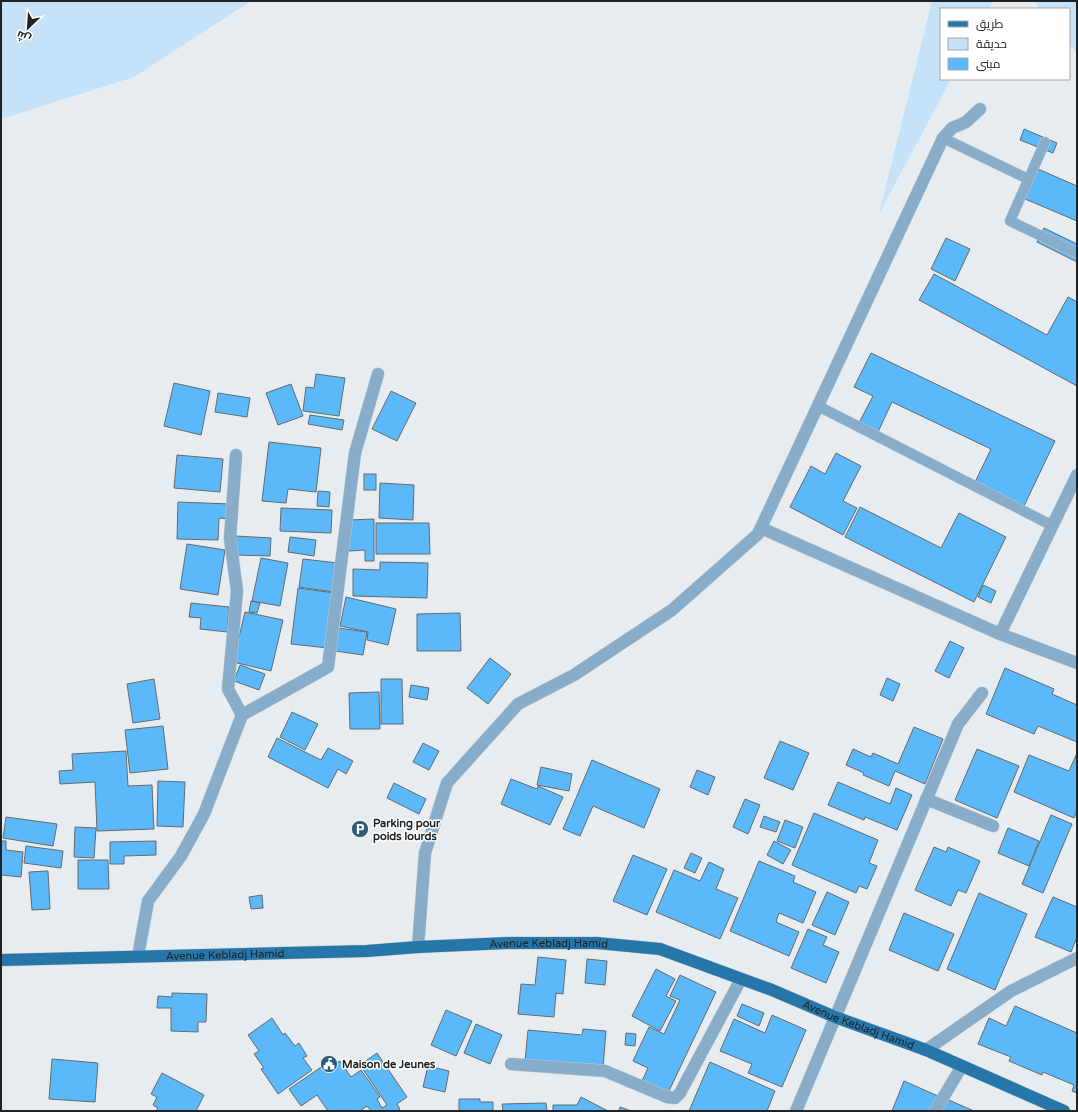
<svg xmlns="http://www.w3.org/2000/svg" width="1078" height="1112" font-family="'Varela Round',Cairo,sans-serif">
<rect width="100%" height="100%" fill="#e7ecf0"/>
<g fill="#c5e2f8">
<polygon points="1,1 251,1 134,77 1,119"/>
<polygon points="932,1 993,1 989,9 941,9 941,79 951,79 879,214"/>
<polygon points="1034,1 1077,1 1077,53 1069,44 1069,9 1040,9"/>
</g>
<g fill="#5bb9fa" stroke="#656a6d">
<polygon points="1024,129 1057,143 1053,153 1020,140"/>
<polygon points="1038,169 1077,186 1077,221 1025,199"/>
<polygon points="1044,228 1077,244 1077,262 1037,242"/>
<polygon points="946,238 970,249 955,281 931,269"/>
<polygon points="934,274 1047,335 1068,297 1077,302 1077,386 919,300"/>
<polygon points="871,353 1055,441 1024,506 975,482 991,449 892,402 878,432 859,423 873,396 854,387"/>
<polygon points="316,374 345,378 339,416 303,411 306,387 314,388"/>
<polygon points="174,383 210,391 201,435 164,426"/>
<polygon points="291,384 303,416 278,425 266,393"/>
<polygon points="391,391 416,403 397,441 372,429"/>
<polygon points="218,393 250,398 247,417 215,412"/>
<polygon points="310,415 344,420 342,430 308,424"/>
<polygon points="269,442 321,448 316,492 288,489 286,503 262,501"/>
<polygon points="836,453 861,466 843,501 857,508 843,535 790,507 811,466 825,474"/>
<polygon points="177,455 223,459 220,492 174,488"/>
<rect x="364" y="474" width="12" height="16"/>
<polygon points="380,483 414,485 413,520 379,518"/>
<polygon points="318,491 330,492 329,507 317,506"/>
<polygon points="178,502 230,504 230,519 219,518 218,540 177,539"/>
<polygon points="860,507 941,548 959,513 1006,537 974,602 845,537"/>
<polygon points="281,508 332,510 331,533 280,531"/>
<polygon points="374,519 374,561 365,561 365,550 349,551 349,520"/>
<polygon points="376,523 429,523 430,554 376,554"/>
<polygon points="236,536 271,538 270,556 235,555"/>
<polygon points="290,537 316,540 314,556 288,552"/>
<polygon points="187,544 225,550 218,595 180,589"/>
<polygon points="261,558 288,563 280,606 252,601"/>
<polygon points="303,559 338,563 334,592 299,587"/>
<polygon points="380,562 428,563 427,598 353,596 353,569 380,570"/>
<polygon points="983,585 996,591 991,603 978,597"/>
<polygon points="298,588 335,593 328,648 291,644"/>
<polygon points="346,597 396,609 388,645 367,640 368,632 340,626"/>
<polygon points="251,601 260,603 257,613 249,612"/>
<polygon points="191,603 229,607 227,632 200,629 201,618 189,617"/>
<polygon points="245,612 283,620 271,671 233,662"/>
<polygon points="460,613 461,651 417,651 417,614"/>
<polygon points="338,628 367,632 363,655 335,651"/>
<polygon points="950,641 964,648 949,678 935,671"/>
<polygon points="490,658 511,674 488,704 467,688"/>
<polygon points="240,665 265,674 259,690 234,681"/>
<polygon points="1005,668 1054,689 1052,694 1077,705 1077,742 1038,726 1034,734 986,714"/>
<polygon points="887,678 900,684 893,701 880,695"/>
<polygon points="154,679 160,719 133,723 127,684"/>
<polygon points="381,679 402,679 403,724 381,724"/>
<polygon points="411,685 429,688 427,700 409,697"/>
<polygon points="379,692 380,729 350,729 349,693"/>
<polygon points="292,712 318,724 305,750 280,737"/>
<polygon points="163,726 168,769 130,773 125,730"/>
<polygon points="914,727 943,739 925,784 895,771 889,786 863,775 864,773 846,765 853,749 871,757 873,753 898,764"/>
<polygon points="277,738 321,760 328,748 353,761 346,774 338,769 328,788 268,757"/>
<polygon points="780,741 809,753 793,790 764,778"/>
<polygon points="423,743 439,751 429,770 413,762"/>
<polygon points="977,749 1019,766 997,818 955,800"/>
<polygon points="126,751 128,786 152,785 154,829 97,831 95,782 60,784 59,771 73,770 72,754"/>
<polygon points="1077,753 1077,811 1074,818 1014,792 1029,755 1069,771"/>
<polygon points="592,760 660,789 644,828 593,806 580,836 563,829"/>
<polygon points="541,767 572,774 569,791 537,785"/>
<polygon points="697,770 715,777 708,795 690,787"/>
<polygon points="511,779 537,789 538,786 563,797 550,825 501,804"/>
<polygon points="158,781 185,782 183,827 157,826"/>
<polygon points="838,782 890,804 896,788 912,795 897,830 865,817 864,820 828,805"/>
<polygon points="394,783 426,799 419,814 387,798"/>
<polygon points="745,799 760,805 748,834 733,827"/>
<polygon points="814,813 878,840 869,863 877,866 867,889 859,886 856,893 792,865"/>
<polygon points="1051,815 1072,824 1043,893 1022,884"/>
<polygon points="764,816 780,822 776,832 760,827"/>
<polygon points="6,817 57,824 53,846 3,838"/>
<polygon points="785,820 803,827 795,848 777,841"/>
<polygon points="75,827 96,828 94,858 74,857"/>
<polygon points="1008,828 1039,841 1029,866 998,853"/>
<polygon points="1,841 6,841 6,850 23,852 21,877 1,875"/>
<polygon points="156,841 156,855 124,856 124,864 110,864 110,842"/>
<polygon points="774,841 791,850 783,864 767,855"/>
<polygon points="26,846 63,851 61,868 24,863"/>
<polygon points="934,847 946,852 948,847 980,861 966,893 958,890 951,906 915,890"/>
<polygon points="691,853 702,858 695,873 684,868"/>
<polygon points="633,855 667,869 647,915 613,901"/>
<polygon points="78,860 108,860 109,889 78,889"/>
<polygon points="759,861 795,876 793,882 816,892 803,923 779,913 776,922 799,932 789,956 730,931"/>
<polygon points="709,862 724,869 716,889 738,898 720,939 656,912 674,870 700,881"/>
<polygon points="48,871 50,909 32,910 29,872"/>
<polygon points="827,892 849,902 835,935 812,925"/>
<polygon points="979,893 1027,914 995,990 947,969"/>
<polygon points="262,895 263,908 251,909 249,897"/>
<polygon points="1053,897 1077,907 1077,937 1071,952 1035,937"/>
<polygon points="904,913 954,934 938,971 889,950"/>
<polygon points="808,929 827,937 823,945 839,952 826,983 791,968"/>
<polygon points="538,957 566,960 563,994 556,993 554,1017 518,1014 521,984 535,985"/>
<polygon points="587,959 607,961 605,985 585,983"/>
<polygon points="656,969 675,979 666,996 676,1001 660,1031 632,1016"/>
<polygon points="680,975 716,992 668,1093 642,1081 648,1068 633,1061 649,1027 664,1034 680,1000 670,996"/>
<polygon points="172,993 207,994 206,1022 198,1022 198,1032 171,1031 171,1008 157,1008 158,996 172,997"/>
<polygon points="742,1004 764,1013 759,1026 737,1016"/>
<polygon points="1015,1006 1077,1033 1077,1093 1072,1091 1074,1085 1043,1072 1042,1075 1009,1061 1011,1057 978,1044 989,1018 1006,1026"/>
<polygon points="446,1010 472,1021 456,1056 431,1045"/>
<polygon points="772,1015 806,1030 782,1087 748,1073 752,1064 720,1051 734,1019 765,1033"/>
<polygon points="272,1018 283,1035 285,1033 295,1046 299,1043 307,1056 303,1058 312,1070 278,1094 261,1069 264,1068 254,1054 259,1051 248,1035"/>
<polygon points="476,1024 502,1035 490,1064 464,1053"/>
<polygon points="583,1029 606,1031 603,1067 525,1061 528,1030 582,1035"/>
<polygon points="626,1033 636,1034 635,1046 625,1045"/>
<polygon points="377,1053 407,1097 397,1104 400,1109 397,1111 371,1111 367,1106 360,1111 328,1111 317,1095 301,1106 289,1089 333,1059 336,1063 340,1061 351,1077 361,1070 380,1097 377,1099 382,1108 387,1105 360,1065"/>
<polygon points="52,1059 98,1063 95,1102 49,1099"/>
<polygon points="710,1062 775,1091 767,1111 689,1111"/>
<polygon points="428,1066 449,1071 445,1092 423,1087"/>
<polygon points="162,1073 204,1095 196,1111 156,1111 158,1108 153,1105 157,1097 151,1094"/>
<polygon points="904,1081 938,1096 931,1111 892,1111"/>
<polygon points="581,1097 608,1111 553,1111 553,1105 577,1105"/>
<polygon points="944,1098 974,1111 939,1111"/>
<polygon points="459,1099 480,1099 480,1102 493,1102 493,1111 459,1111"/>
<polygon points="546,1103 547,1111 503,1111 502,1104"/>
<polygon points="620,1107 631,1111 619,1111"/>
</g>
<g fill="none" stroke-linecap="round" stroke-linejoin="round">
<defs>
<g id="service">
<polyline points="943,138 1028,179"/>
<polyline points="1045,142 1010,221 1077,253"/>
<polyline points="818,406 1053,526"/>
</g>
<g id="minor">
<polyline points="236,455 230,538 237,591 228,689 242,715"/>
<polyline points="761,528 1000,634 1077,663"/>
<polyline points="1000,634 1077,475"/>
<polyline points="926,799 993,826"/>
<polyline points="418,947 425,853 447,783 518,704 574,675 672,610 758,534 943,138 952,128 966,122 980,109"/>
<polyline points="138,956 148,901 181,856 204,814 242,715 328,667 355,453 378,374"/>
<polyline points="926,1050 1011,991 1077,958"/>
<polyline points="511,1064 605,1071 667,1097 675,1098 680,1093 741,979"/>
<polyline points="796,1111 958,724 982,693"/>
<polyline points="935,1111 962,1066"/>
</g>
<g id="primary">
<path id="s1" d="M 1,960 L 367,951 L 418,947 L 507,943 L 597,943 L 660,949 L 772,990 L 835,1017 L 926,1050 L 1064,1111"/>
</g>
</defs>
<use href="#service" stroke="#c3c8cb" stroke-width="11"/>
<use href="#minor" stroke="#c3c8cb" stroke-width="13"/>
<use href="#primary" stroke="#c3c8cb" stroke-width="13"/>
<use href="#service" stroke="#88adca" stroke-width="10"/>
<use href="#minor" stroke="#88adca" stroke-width="12"/>
<use href="#primary" stroke="#2676a9" stroke-width="12"/>
</g>
<defs>
<symbol id="parking-disc" viewBox="-11 -11 22 22"><circle r="9.5" fill="#2e5c7b" stroke="#fff"/><path d="M-3.5-5.5H1a3.5 3.5 0 0 1 0 7H-1V5.5H-3.5ZM-1-3.4V-.6H.8a1.4 1.4 0 0 0 0-2.8Z" fill="#fff"/></symbol>
<symbol id="civic-disc" viewBox="-11 -11 22 22"><circle r="9.5" fill="#2e5c7b" stroke="#fff"/><path d="M-.6-6.5H3V-4.5H.6V-3L4-1V1h2V6H-6V1h2V-1L-.6-3ZM-1.2 2.5V6h2.4V2.5Z" fill="#fff"/></symbol>
</defs>
<g fill-rule="evenodd">
<use href="#parking-disc" x="350" y="819" width="20" height="20"/>
<use href="#civic-disc" x="319" y="1054" width="20" height="20"/>
</g>
<g text-anchor="middle" stroke-width="3" stroke-linejoin="round" paint-order="stroke">
<g font-size="11" font-weight="bold" fill="#202224" stroke="#fff" text-anchor="start">
<text x="373" y="827">Parking pour<tspan x="373" dy="13">poids lourds</tspan></text>
<text x="342" y="1068">Maison de Jeunes</text>
</g>
<g font-size="11" fill="#202224" stroke="#fff">
<text dy="4" stroke="none"><textPath href="#s1" startOffset="548">Avenue Kebladj Hamid</textPath></text>
<text dy="4" stroke="none"><textPath href="#s1" startOffset="224">Avenue Kebladj Hamid</textPath></text>
<text dy="4" stroke="none"><textPath href="#s1" startOffset="872">Avenue Kebladj Hamid</textPath></text>
</g>
</g>
<rect width="1078" height="1112" fill="none" stroke="#202224" stroke-width="4"/>
<rect x="940" y="8" width="130" height="72" fill="#ffffff" stroke="#a6a7a7"/>
<rect x="948" y="21" width="20" height="6" fill="#2676a9" stroke="#a6a7a7"/>
<text x="976" y="28" font-size="12" fill="#202224">طريق</text>
<rect x="948" y="38" width="20" height="12" fill="#c5e2f8" stroke="#a6a7a7"/>
<text x="976" y="48" font-size="12" fill="#202224">حديقة</text>
<rect x="948" y="58" width="20" height="12" fill="#5bb9fa" stroke="#a6a7a7"/>
<text x="976" y="68" font-size="12" fill="#202224">مبنى</text>
<g transform="translate(28 28) rotate(205)" stroke="#ffffff" stroke-width="3" paint-order="stroke">
<path d="M0-3L7 15L0 10L-7 15Z" fill="#202224"/>
<text y="-6" font-size="11" font-weight="bold" text-anchor="middle" fill="#202224">ش</text>
</g>
</svg>
